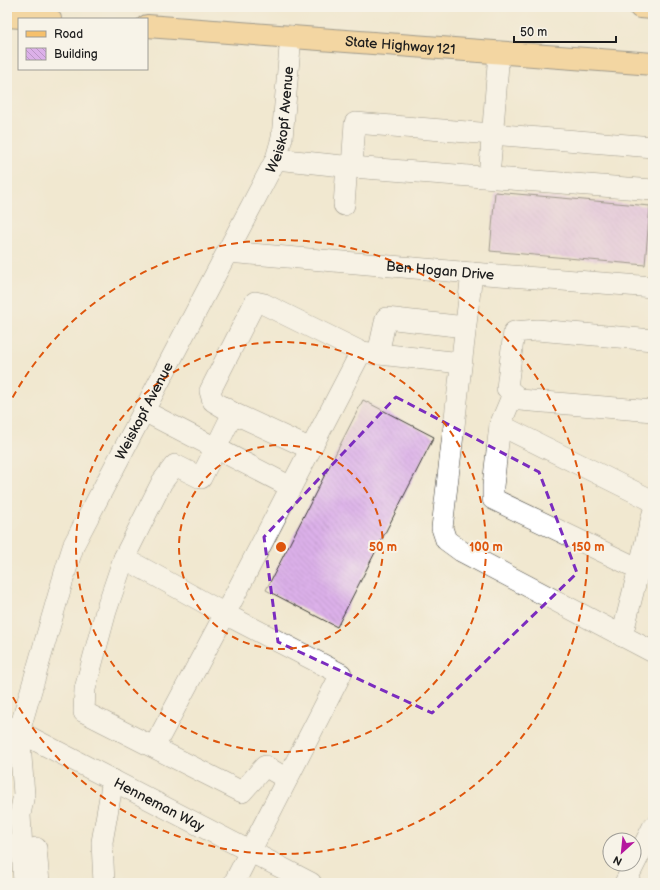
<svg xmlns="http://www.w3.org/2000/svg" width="660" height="890" font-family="'Balsamiq Sans',sans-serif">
<defs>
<pattern id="building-back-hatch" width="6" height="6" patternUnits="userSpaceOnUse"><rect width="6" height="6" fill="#dcb0e9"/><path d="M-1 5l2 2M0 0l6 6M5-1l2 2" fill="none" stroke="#bc97c7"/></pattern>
</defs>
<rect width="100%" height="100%" fill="#f7f3e8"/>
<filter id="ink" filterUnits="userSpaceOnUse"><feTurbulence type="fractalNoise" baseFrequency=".025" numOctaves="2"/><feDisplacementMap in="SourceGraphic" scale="8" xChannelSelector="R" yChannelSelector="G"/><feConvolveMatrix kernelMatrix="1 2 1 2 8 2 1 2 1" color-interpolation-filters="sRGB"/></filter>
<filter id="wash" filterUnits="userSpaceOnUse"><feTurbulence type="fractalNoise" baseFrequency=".012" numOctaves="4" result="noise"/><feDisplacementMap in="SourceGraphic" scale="16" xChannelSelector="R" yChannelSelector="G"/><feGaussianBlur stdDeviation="0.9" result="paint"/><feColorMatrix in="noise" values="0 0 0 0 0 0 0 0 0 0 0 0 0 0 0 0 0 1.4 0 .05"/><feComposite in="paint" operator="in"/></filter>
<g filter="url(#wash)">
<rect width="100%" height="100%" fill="#f1e8d0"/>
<g id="blocks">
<g fill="url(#building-back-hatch)">
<polygon points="495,192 650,206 645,265 490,251"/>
<polygon points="363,400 434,437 337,627 266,590"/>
</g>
</g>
</g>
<g filter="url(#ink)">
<use href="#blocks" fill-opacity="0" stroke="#3c3b37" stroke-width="1"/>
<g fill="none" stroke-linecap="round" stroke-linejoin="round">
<defs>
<g id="minor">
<polyline points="276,159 352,167 653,190"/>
<polyline points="352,167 355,123 653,147"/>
<polyline points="489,177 499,52"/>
<polyline points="344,205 347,166"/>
<path id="s1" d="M 228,252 L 472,273 L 653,287"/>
<polyline points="472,273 442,528 446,540 461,551 653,652"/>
<polyline points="653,340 537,330 514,332 507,388 520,400 653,411"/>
<polyline points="378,354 386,318 465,327"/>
<polyline points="513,394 500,425 493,486 493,499 639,569"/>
<polyline points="144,411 291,487"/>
<polyline points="233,413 311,449"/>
<polyline points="500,425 653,501"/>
<polyline points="124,558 225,614 154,747"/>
<polyline points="622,636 653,513"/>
<path id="s2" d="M 10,727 L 311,883"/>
<polyline points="287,779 265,766 242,792 84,712 85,689 106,611 124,558 162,482 175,465 201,478 233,413 213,401 210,391 255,302 264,304 361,352"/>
<polyline points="36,848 39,883"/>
<path id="s3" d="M 24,883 L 20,815 L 24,794 L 19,732 L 66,569 L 74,544 L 276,159 L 282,138 L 291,36"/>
<polyline points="104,883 102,842 113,780"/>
<polyline points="234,883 341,674 225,614 361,352 461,363"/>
<polyline points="625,883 653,827"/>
</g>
<g id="major">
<polyline points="7,16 50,19"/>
<path id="s4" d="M 147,26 L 653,64"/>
</g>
<polyline id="highway" points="640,7 653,8"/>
</defs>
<use href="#minor" stroke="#3c3b37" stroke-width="22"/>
<use href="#major" stroke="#3c3b37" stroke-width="24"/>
<use href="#highway" stroke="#3c3b37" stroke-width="24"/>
<use href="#minor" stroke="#fff" stroke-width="21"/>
<use href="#major" stroke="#f6c06b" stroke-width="22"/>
<use href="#highway" stroke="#f6c06b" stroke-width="22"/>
</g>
</g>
<path d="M0 0H660V890H0ZM 396,397 L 539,472 L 577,573 L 432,713 L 278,642 L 264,537 Z" fill="#f1e8d0" fill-opacity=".55" fill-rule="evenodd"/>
<path fill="none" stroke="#7b2cbf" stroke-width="3" stroke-dasharray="8 5" stroke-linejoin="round" d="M 396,397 L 539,472 L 577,573 L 432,713 L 278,642 L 264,537 Z"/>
<g fill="none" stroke="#de560d" stroke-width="2" stroke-dasharray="7 5">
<circle cx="281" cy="547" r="102"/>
<circle cx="281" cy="547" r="205"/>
<path d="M7 408A307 307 0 1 1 7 686"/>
</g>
<g text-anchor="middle" stroke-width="4" stroke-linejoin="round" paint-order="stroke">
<g font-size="14" fill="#1c1c1c" stroke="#f7f3e8">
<text dy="5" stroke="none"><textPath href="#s4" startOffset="254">State Highway 121</textPath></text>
<text dy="5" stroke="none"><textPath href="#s3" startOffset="822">Weiskopf Avenue</textPath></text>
<text dy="5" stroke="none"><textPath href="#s1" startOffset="213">Ben Hogan Drive</textPath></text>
<text dy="5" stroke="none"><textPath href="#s3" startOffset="498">Weiskopf Avenue</textPath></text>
<text dy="5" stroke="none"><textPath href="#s2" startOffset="168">Henneman Way</textPath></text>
</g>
</g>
<circle cx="281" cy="547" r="6" fill="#de560d" stroke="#f7f3e8" stroke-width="2"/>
<g font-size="12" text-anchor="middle" font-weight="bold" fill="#de560d" stroke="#f7f3e8" stroke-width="4" stroke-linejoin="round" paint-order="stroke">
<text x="383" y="551">50 m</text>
<text x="486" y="551">100 m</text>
<text x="588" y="551">150 m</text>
</g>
<rect width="660" height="890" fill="none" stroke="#f7f3e8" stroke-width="24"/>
<rect x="18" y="18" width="130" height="52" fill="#f7f3e8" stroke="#9f9d96"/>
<rect x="26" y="31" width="20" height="6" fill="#f6c06b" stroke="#9f9d96"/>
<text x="54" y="38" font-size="12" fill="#1c1c1c">Road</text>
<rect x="26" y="48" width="20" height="12" fill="url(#building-back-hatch)" stroke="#9f9d96"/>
<text x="54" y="58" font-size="12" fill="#1c1c1c">Building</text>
<g transform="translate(622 852) rotate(207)"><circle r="19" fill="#f7f3e8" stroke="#9f9d96"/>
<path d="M0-3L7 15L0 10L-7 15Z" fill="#b5179e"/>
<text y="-6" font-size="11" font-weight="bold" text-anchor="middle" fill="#1c1c1c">N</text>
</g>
<path d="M514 36v6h102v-6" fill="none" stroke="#1c1c1c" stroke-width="2"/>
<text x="520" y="36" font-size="12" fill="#1c1c1c" stroke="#f7f3e8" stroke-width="3" paint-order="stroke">50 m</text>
</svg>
